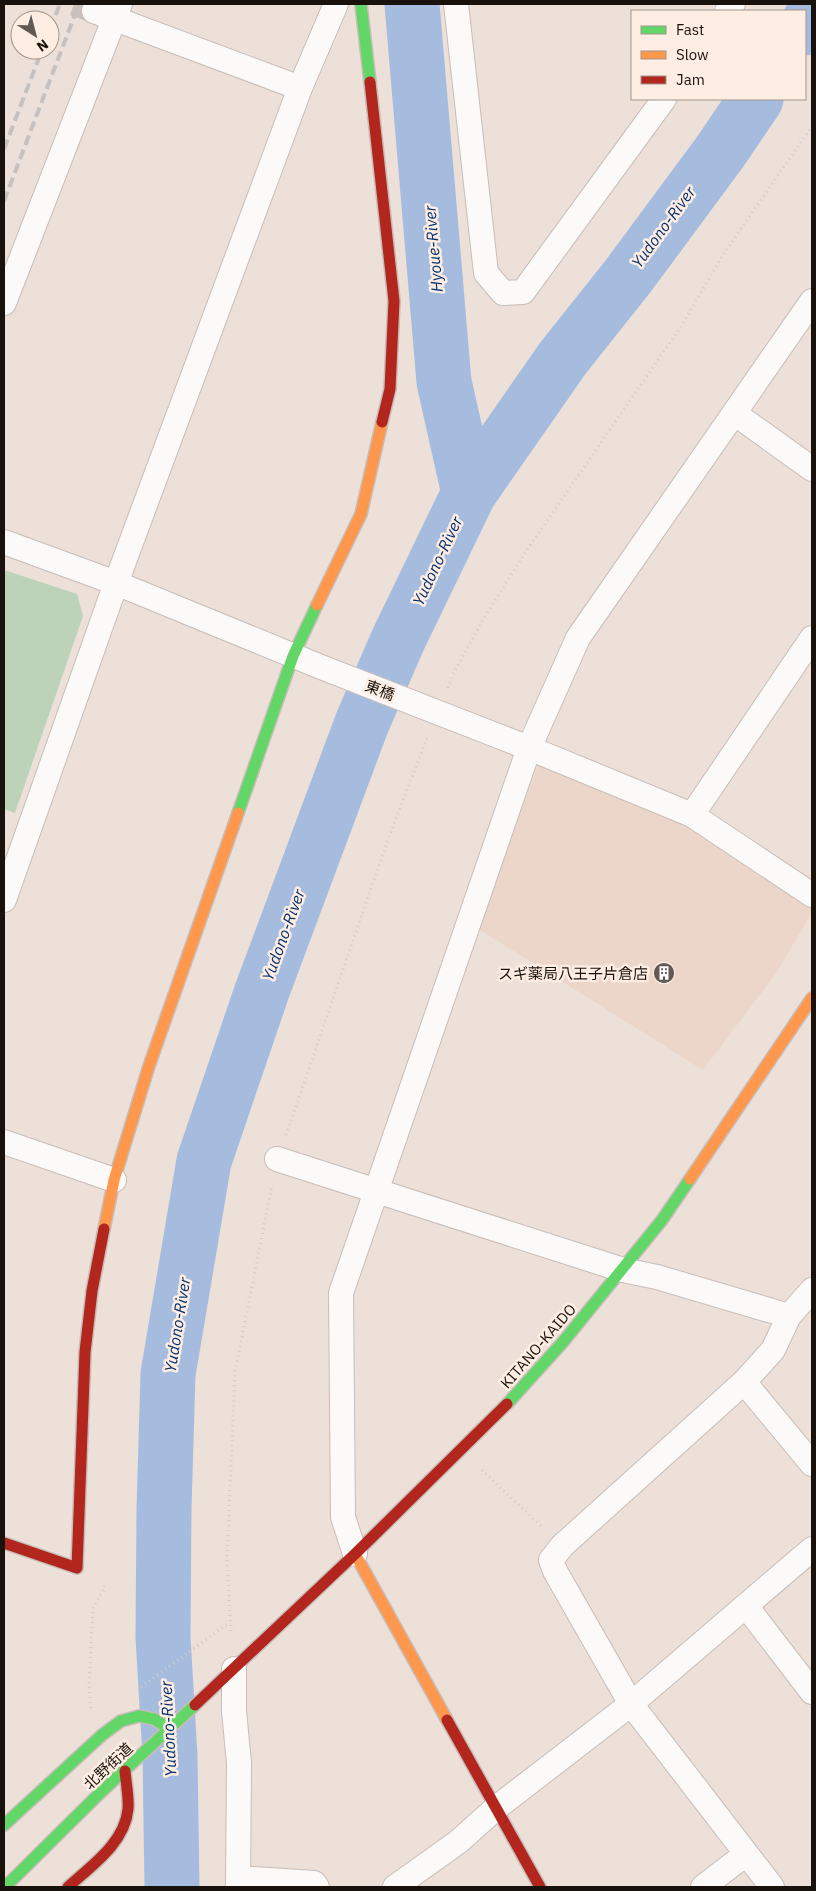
<svg xmlns="http://www.w3.org/2000/svg" width="816" height="1891" font-family="'IBM Plex Sans','Noto Sans JP',sans-serif">
<style>
.built{fill:#ebd6c9}
.green{fill:#bcd2b9}
.lines{fill:none;stroke-linecap:round;stroke-linejoin:round}
.river{stroke:#a6bcdf;stroke-width:55}
.street-tunnel{stroke:#ccc1ba;stroke-width:24;stroke-dasharray:24 12;stroke-linecap:butt}
.street-casing{stroke:#c7bdb8;stroke-width:26}
.fast-casing{stroke:#c7bdb8;stroke-width:14}
.slow-casing{stroke:#c7bdb8;stroke-width:14}
.jam-casing{stroke:#c7bdb8;stroke-width:14}
.path{stroke:#d0cccb;stroke-width:3;stroke-dasharray:1 4;stroke-linecap:butt}
.street{stroke:#fcfaf9;stroke-width:24}
.fast{stroke:#63d668;stroke-width:11}
.slow{stroke:#ff974d;stroke-width:11}
.jam{stroke:#b3261e;stroke-width:11}
.rail{stroke:#c4c1c0;stroke-width:4;stroke-dasharray:10 5;stroke-linecap:butt}
.labels{text-anchor:middle;dominant-baseline:central;stroke-width:5;stroke-linejoin:round;paint-order:stroke}
.street-label{font-size:15px;fill:#18110c;stroke:#feede2}
.poi-label{font-size:15px;fill:#18110c;stroke:#feede2;text-anchor:end}
.water-label{font-size:16px;font-style:italic;fill:#043170;stroke:#feede2}
</style>
<rect width="100%" height="100%" fill="#ece0d9"/>
<!-- built -->
<path class="built" d="M539,763L688,827L812,908V912L777,972L703,1070L477,928Z"/>
<!-- green -->
<path class="green" d="M4,570L77,594L83,616L15,813L4,809Z"/>
<g class="lines">
<!-- river -->
<path class="river" d="M412,4L444,382L469,493
M805,28L812,17
M172,1887L170,1756L163,1637L164,1509L168,1374L204,1161L262,991L362,723L398,640L469,493L563,358L629,275L720,152L756,99"/>
<!-- street-tunnel -->
<path class="street-tunnel" d="M74,4L94,11"/>
<!-- street casing -->
<g class="street-casing">
<path id="street" d="M456,4L486,273L503,293L523,292L664,99
M94,11L300,88
M727,11L733,4
M4,303L120,4
M734,413L812,469
M4,542L116,583L321,667L529,748L692,815L812,895
M692,815L812,638
M4,900L116,583L300,88L336,4
M4,1142L114,1180
M277,1159L623,1270L657,1277L789,1316L812,1290
M744,1382L812,1464
M355,1554L343,1517L341,1293L529,748L578,638L812,301
M746,1606L812,1692
M234,1669V1711L239,1763L238,1887
M238,1878L314,1883L317,1887
M395,1887L458,1842L496,1808L631,1704L812,1549
M703,1887L746,1854
M772,1887L631,1704L555,1571L551,1560L562,1546L744,1382L773,1350L789,1316"/>
</g>
<!-- fast casing -->
<g class="fast-casing">
<path id="fast" d="M361,4L370,82
M238,813L293,656L317,605
M507,1404L563,1342L662,1220L690,1179
M4,1825L102,1735L121,1721L139,1716L154,1719L170,1729
M5,1887L101,1792L195,1705"/>
</g>
<!-- slow casing -->
<g class="slow-casing">
<path id="slow" d="M317,605L361,514L382,422
M690,1179L812,998
M104,1229L114,1180L149,1066L238,813
M355,1554L447,1720"/>
</g>
<!-- jam casing -->
<g class="jam-casing">
<path id="jam" d="M370,82L394,301L390,389L382,422
M4,1543L77,1568L85,1352L92,1291L104,1229
M195,1705L355,1554L507,1404
M447,1720L540,1887
M68,1887C91,1866 125,1843 128,1809C129,1797 126,1783 125,1771"/>
</g>
<!-- path -->
<path class="path" d="M448,688L453,674L487,613L529,547L682,325L721,258L812,126
M286,1135L387,842L427,738
M482,1470L542,1527
M231,1631L227,1560L235,1372L272,1186
M141,1687L230,1622
M91,1708L89,1689L93,1607L104,1590V1582"/>
<!-- street -->
<use href="#street" class="street"/>
<!-- fast -->
<use href="#fast" class="fast"/>
<!-- slow -->
<use href="#slow" class="slow"/>
<!-- jam -->
<use href="#jam" class="jam"/>
<!-- rail -->
<path class="rail" d="M50,29L60,4
M4,149L42,50
M4,201L79,4"/>
</g>
<!-- icons -->
<defs>
<g id="building-disc" transform="scale(1.125)"><circle r="9.5" fill="#625954" stroke="#feede2"/><path d="M-4-6H4V6H1V3H-1V6H-4ZM-2.5-4.3h1.7v1.8h-1.7ZM.8-4.3h1.7v1.8H.8ZM-2.5-1h1.7V.8h-1.7ZM.8-1h1.7V.8H.8Z" fill="#fff"/></g>
</defs>
<g fill-rule="evenodd">
<use href="#building-disc" x="664" y="973"/>
</g>
<g class="labels">
<!-- street labels -->
<g class="street-label">
<text transform="translate(380 690) rotate(21)">東橋</text>
<text transform="translate(538 1346) rotate(-49)">KITANO-KAIDO</text>
<text transform="translate(108 1766) rotate(-43)">北野街道</text>
</g>
<!-- poi labels -->
<g class="poi-label">
<text x="648" y="973">スギ薬局八王子片倉店</text>
</g>
<!-- water labels -->
<g class="water-label">
<text transform="translate(663 227) rotate(-54)">Yudono-River</text>
<text transform="translate(433 249) rotate(-95)">Hyoue-River</text>
<text transform="translate(437 561) rotate(-65)">Yudono-River</text>
<text transform="translate(283 935) rotate(-70)">Yudono-River</text>
<text transform="translate(177 1325) rotate(-81)">Yudono-River</text>
<text transform="translate(168 1729) rotate(-93)">Yudono-River</text>
</g>
</g>
<!-- border -->
<rect width="816" height="1891" fill="none" stroke="#18110c" stroke-width="10"/>
<!-- legend -->
<rect x="631" y="10" width="175" height="90" fill="#feede2" stroke="#a2958c"/>
<rect x="641" y="26" width="25" height="8" fill="#63d668" stroke="#a2958c"/>
<text x="676" y="35" font-size="15" fill="#18110c">Fast</text>
<rect x="641" y="51" width="25" height="8" fill="#ff974d" stroke="#a2958c"/>
<text x="676" y="60" font-size="15" fill="#18110c">Slow</text>
<rect x="641" y="76" width="25" height="8" fill="#b3261e" stroke="#a2958c"/>
<text x="676" y="85" font-size="15" fill="#18110c">Jam</text>
<!-- north arrow -->
<g transform="translate(35 35) rotate(144)"><circle r="24" fill="#feede2" stroke="#a2958c"/>
<path d="M0-4L9 19L0 12L-9 19Z" fill="#625954"/>
<text y="-8" font-size="14" font-weight="bold" text-anchor="middle" fill="#18110c">N</text>
</g>
</svg>
